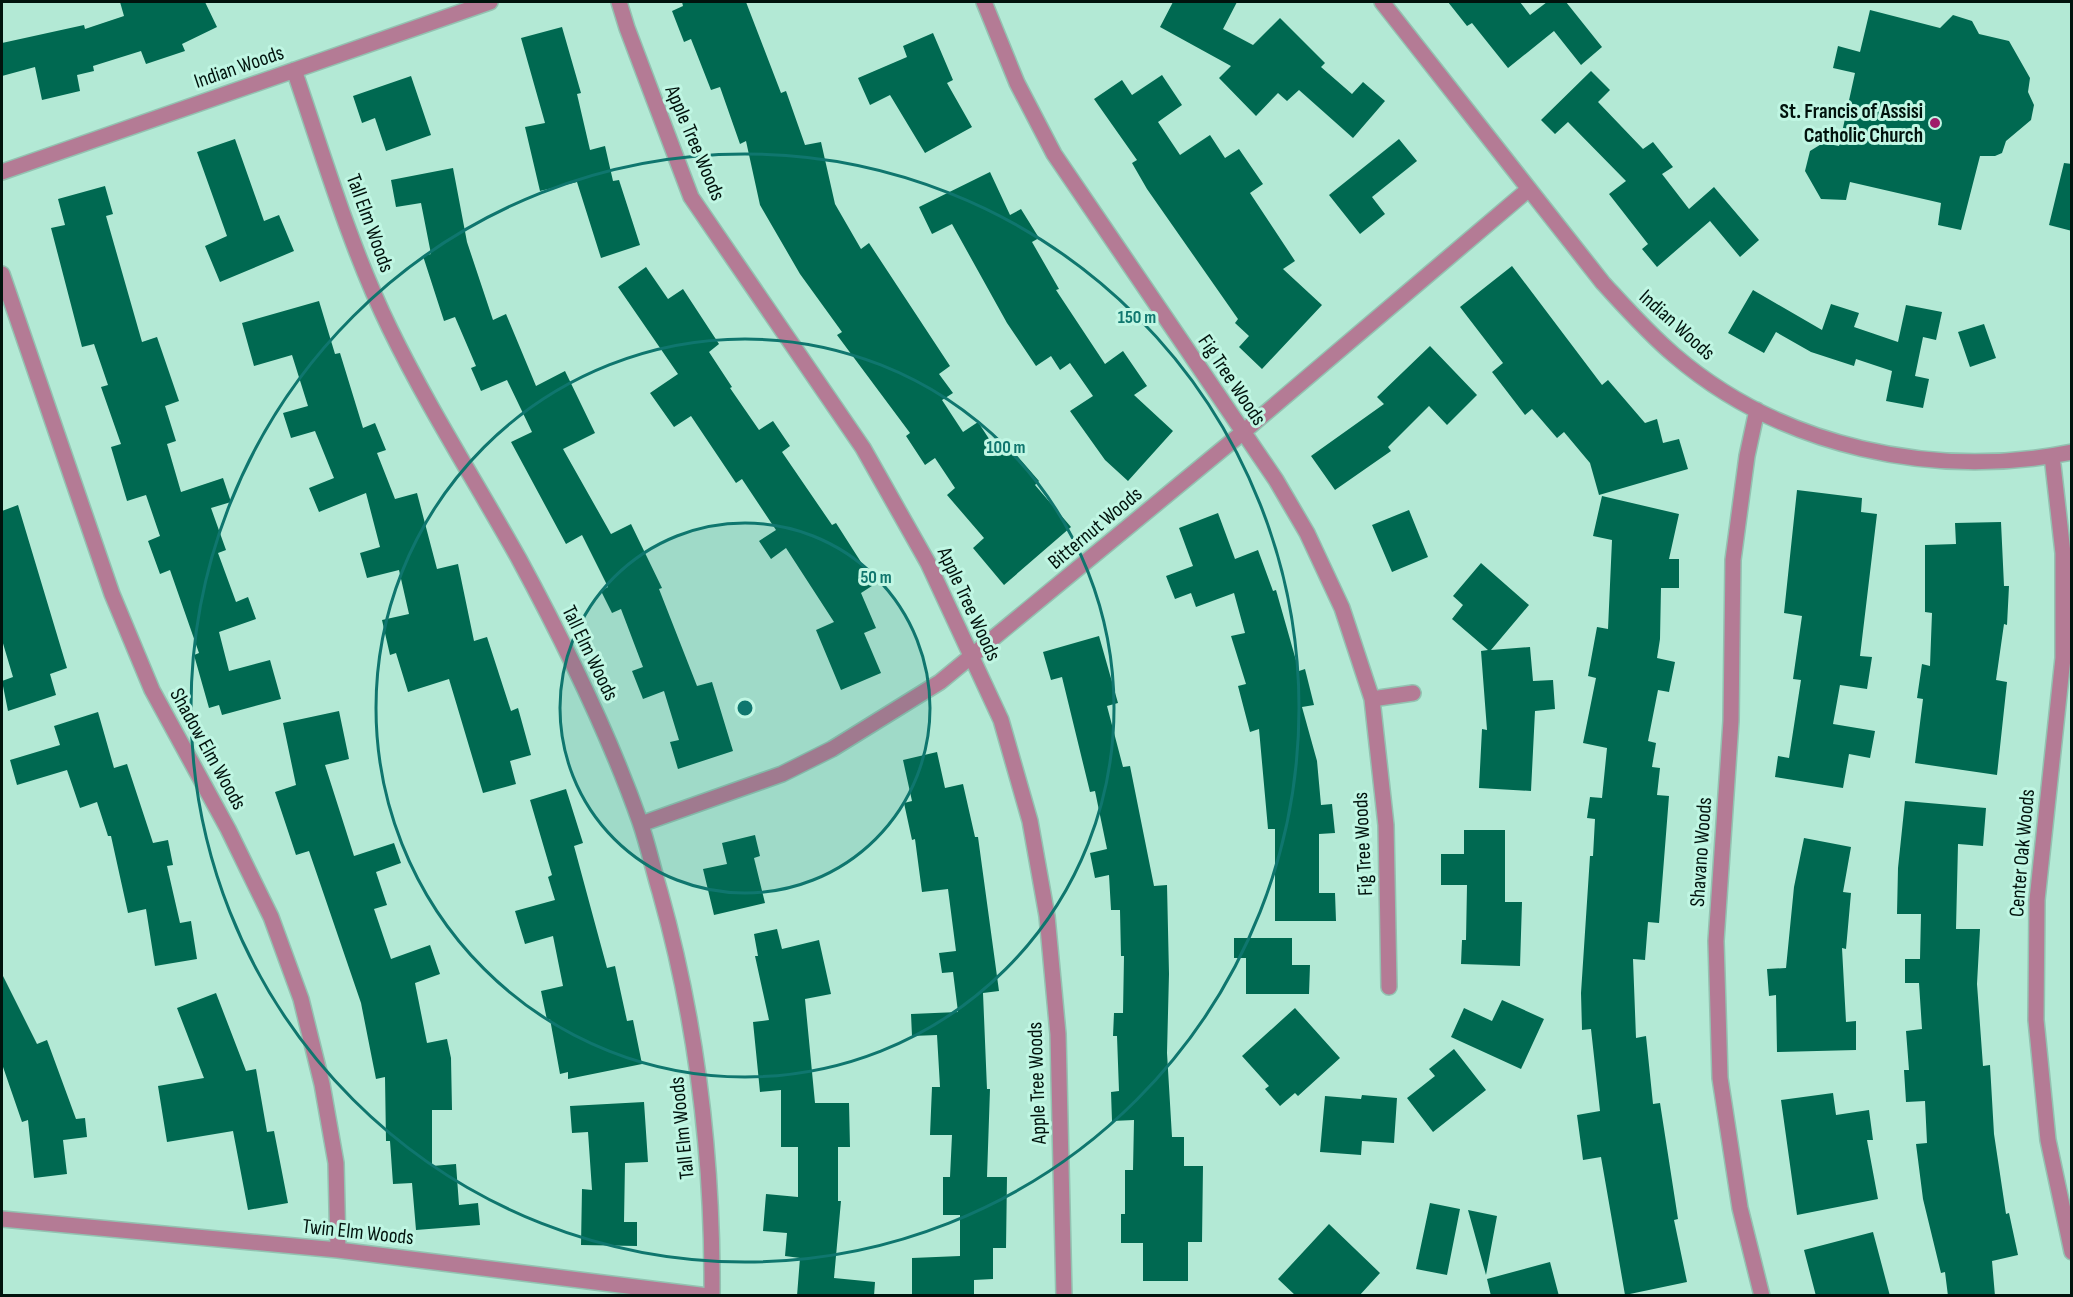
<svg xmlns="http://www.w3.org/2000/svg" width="2073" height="1297" font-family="'Sofia Sans Condensed',sans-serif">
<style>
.building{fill:#006951}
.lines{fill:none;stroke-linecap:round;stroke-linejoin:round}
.minor-casing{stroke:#93c2b1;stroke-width:18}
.minor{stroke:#b47b95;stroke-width:15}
.ring{fill:none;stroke:#0f766e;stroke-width:3}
.poi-dot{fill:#a01b6a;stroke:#c0f6e3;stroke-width:2}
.labels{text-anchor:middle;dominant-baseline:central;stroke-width:6;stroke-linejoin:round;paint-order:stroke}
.street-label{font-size:21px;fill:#01130d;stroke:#c0f6e3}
.poi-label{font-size:21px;font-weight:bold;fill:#01130d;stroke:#c0f6e3;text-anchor:end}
.centre{fill:#0f766e;stroke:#c0f6e3;stroke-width:3}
.ring-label{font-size:18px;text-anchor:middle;font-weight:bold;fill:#0f766e;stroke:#c0f6e3;stroke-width:6;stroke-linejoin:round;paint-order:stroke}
</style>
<rect width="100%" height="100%" fill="#b3e9d5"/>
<!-- building -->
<path class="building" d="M120,2H205L217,27L182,44L185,51L146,64L141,51L93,66L94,71L77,75L80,91L42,100L35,67L2,76V43L84,25L85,29L124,16Z
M682,2H746L781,93L786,91L805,145L821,142L835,204L861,249L869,243L950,366L939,374L953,393L942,400L963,432L978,422L997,451L1006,443L1039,481L1035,485L1071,527L1004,585L973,548L984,538L947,495L955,488L935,458L925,465L906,436L910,433L837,335L842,332L800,274L760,205L746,141L740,144L720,87L711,90L691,39L684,42L672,11L683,6Z
M1173,2H1237L1223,29L1253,45L1280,18L1325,63L1321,67L1352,94L1363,82L1385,101L1353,138L1299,90L1287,101L1278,93L1256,116L1219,78L1231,66L1160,27Z
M1448,2H1520L1530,15L1547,2H1566L1602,47L1581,65L1554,31L1508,68L1472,23L1467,26Z
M1870,10L1940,28L1953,15L1972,21L1979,34L2009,41L2030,78L2028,92L2034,105L2031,120L2006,141L2002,153L1995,156H1980L1961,230L1938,225L1941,203L1850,182L1846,200L1821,199L1805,171L1810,151L1823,143L1839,146L1855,73L1833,68L1838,46L1860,52Z
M562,27L581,93L577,94L590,150L605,146L613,181L619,180L640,245L601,258L577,182L540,191L525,127L545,123L521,38Z
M933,33L953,80L947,83L972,127L925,153L890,95L870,105L858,78L907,57L903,46Z
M1591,71L1610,90L1598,102L1643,149L1653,142L1673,167L1662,174L1689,209L1714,187L1759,240L1740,257L1710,221L1657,267L1642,249L1648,244L1609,194L1626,181L1568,122L1555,134L1541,120Z
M1162,75L1182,105L1158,122L1180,155L1210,135L1225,158L1239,149L1263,184L1250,193L1295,261L1283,269L1322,305L1262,369L1239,347L1249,336L1235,323L1238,319L1147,189L1132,163L1137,160L1094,99L1122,80L1132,95Z
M411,76L431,135L386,151L375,118L362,123L353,96Z
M235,139L264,221L279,215L294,251L220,282L205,246L227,236L197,152Z
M1399,139L1417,161L1372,197L1385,214L1360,234L1329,195Z
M2064,163L2072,164V231L2049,225Z
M453,168L467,242L493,320L506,314L536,386L565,371L595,433L563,449L611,534L631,524L662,588L659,589L697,686L712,682L733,751L678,769L670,742L679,740L664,691L643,699L632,671L643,667L621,609L612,613L601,591L608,587L582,535L566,544L511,442L532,432L507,380L481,391L471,368L476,366L455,317L444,321L423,256L431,254L421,203L396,207L391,180Z
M990,172L1010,215L1021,209L1039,238L1032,242L1059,289L1056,290L1105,364L1123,351L1147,386L1134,395L1173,431L1128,481L1105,460L1070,411L1093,396L1070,363L1060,370L1051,356L1036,366L1007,323L952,224L932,234L919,207Z
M105,186L113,214L106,216L142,342L157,337L179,401L165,406L176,441L167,444L181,492L223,478L231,502L211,508L226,550L218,553L236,602L248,597L256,619L219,632L229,671L270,660L281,699L222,715L219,705L209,708L194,655L199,653L170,570L160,574L148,541L160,536L146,495L127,501L111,447L121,444L101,387L108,385L94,344L82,347L51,228L65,225L58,199Z
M1512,266L1602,385L1608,380L1645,423L1657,419L1663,443L1679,439L1688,469L1599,495L1590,463L1564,432L1557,438L1532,409L1525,415L1492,372L1503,363L1460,307Z
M646,267L668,299L683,289L719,344L709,352L732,387L730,388L759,430L773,421L790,446L782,452L832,525L836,523L875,584L861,593L876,628L864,633L881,673L841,690L816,630L834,622L786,548L771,559L759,541L776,530L742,479L736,483L691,416L674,427L650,393L678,374L618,287Z
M1753,290L1822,330L1831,304L1859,313L1854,327L1898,342L1906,305L1942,312L1936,340L1923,337L1915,376L1929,379L1923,408L1886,401L1892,371L1856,359L1854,366L1811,352L1776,332L1764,353L1728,333Z
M319,301L335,354L340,353L363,428L375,423L386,450L377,453L395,499L417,493L437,569L458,564L474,641L487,637L511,711L518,708L531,755L510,761L516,784L483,793L449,679L408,692L396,653L390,655L382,620L409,614L399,570L367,578L360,553L380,547L366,493L319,512L309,488L334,478L315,431L291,438L283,413L308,406L292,355L254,366L242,323Z
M1984,324L1996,358L1970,367L1958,332Z
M1430,346L1477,395L1447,425L1429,406L1388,447L1391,451L1335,490L1311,456L1384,404L1377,397Z
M1797,490L1862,498L1861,512L1877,514L1860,656L1872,657L1867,689L1840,685L1833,724L1875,731L1870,758L1849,754L1843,788L1775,777L1778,756L1789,758L1801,680L1793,679L1802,616L1784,613Z
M1602,496L1679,514L1669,559H1679V588H1661L1660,639L1657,658L1675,662L1669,692L1658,690L1648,741L1656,743L1652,767L1660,768L1657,795L1669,796L1659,923L1648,922L1645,960L1633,959L1636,1038L1646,1036L1653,1104L1660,1103L1678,1219L1674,1220L1687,1282L1625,1295L1601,1157L1583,1160L1577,1115L1600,1111L1591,1029L1582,1030L1581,993L1590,856H1593L1595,819L1587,818L1590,797L1602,798L1607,748L1583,743L1596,678L1588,676L1597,627L1608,629L1612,540L1593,536Z
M18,505L67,668L50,674L56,695L8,711L2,681L13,677L2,640V511Z
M1409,510L1428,557L1392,572L1372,525Z
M1218,513L1235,559L1258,550L1273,591L1276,590L1299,671L1305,669L1314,705L1302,707L1317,761L1321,805L1332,804L1335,833L1319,834V893H1335L1336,921H1275V829H1268L1259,729L1250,732L1238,686L1246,684L1231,636L1245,633L1234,593L1196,607L1191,593L1175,599L1166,576L1193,566L1179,528Z
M2001,522L2004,586H2009L2007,625L2004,624L1996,680L2007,682L1997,775L1915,763L1923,699L1917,698L1922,664L1930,666L1932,613L1925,612V545L1956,544L1955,523Z
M1481,563L1529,605L1491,650L1530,647L1533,681L1553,680L1555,709L1535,711L1531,791L1479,788L1482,729L1487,730L1481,651L1488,650L1452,619L1463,605L1453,596Z
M1099,636L1118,703L1107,706L1123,767L1130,766L1154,886L1167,885L1169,974L1167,1053L1172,1137H1184V1166H1203L1202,1242H1188V1281H1143V1243H1121V1214H1125V1170H1133L1134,1120L1112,1121L1111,1092L1119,1091L1117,1036H1113L1114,1013H1123L1124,956H1121L1120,910H1111L1109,875L1095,878L1090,853L1107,849L1095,791L1090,792L1062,677L1051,680L1043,652Z
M339,711L349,759L325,765L354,856L394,843L401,863L376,872L387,905L374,909L391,959L430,945L440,974L415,983L427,1043L447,1039L451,1058L452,1110H432V1166L456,1164L459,1205L478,1203L480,1225L416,1230L412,1183L393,1184L390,1141H386L385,1077L376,1079L361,1003L309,851L296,855L275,792L296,785L283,723Z
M98,712L114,768L127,764L153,843L168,840L173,865L167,866L180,923L191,921L197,959L155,966L146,909L128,913L111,836H108L97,802L80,808L67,770L17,785L10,760L60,745L54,726Z
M937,752L945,788L963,784L975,837H978L999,991L983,993L987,1089H990L987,1177H1007L1006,1248H993V1279L974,1280V1296H912V1258L960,1256V1215H943V1177H950L952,1135H930L932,1087H940L937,1035L912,1036L911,1014L958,1012L953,972L942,973L939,953L956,951L948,889L922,892L915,839L912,840L904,803L912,801L903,760Z
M566,789L583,843L574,846L607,968L615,966L627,1021L633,1020L642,1064L568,1079V1072L560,1074L550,1019L547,1020L541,991L563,986L553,936L525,944L515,911L555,900L548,877L552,875L530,800Z
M1905,801L1986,808L1983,846L1958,844L1956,929H1980L1977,984L1983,1066L1990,1065L1994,1134L2006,1214L2009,1213L2018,1255L1992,1261L1995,1296H1948L1945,1272L1941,1273L1923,1199L1916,1144L1927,1143L1925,1101L1906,1102L1904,1070H1909L1906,1031L1922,1029L1919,983H1905V959H1920L1921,914H1897L1898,868Z
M1464,830H1505V902H1522L1520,966L1461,964L1462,940H1466L1467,885H1441V854H1464Z
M755,835L760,856L754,858L765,903L714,915L703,869L727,864L722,843Z
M1804,838L1851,847L1843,892L1851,893L1846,949L1842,948L1846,1022L1856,1021V1050L1777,1052L1776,995L1769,996L1767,969L1786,968L1794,887Z
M777,929L782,949L819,940L831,994L805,999L815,1103H849L850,1147H838V1201H841L834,1278L875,1282L874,1296H797L800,1258L785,1256L787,1233L763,1231L766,1194L798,1197V1147H781V1090L760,1092L753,1022L769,1020L755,956H758L754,934Z
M1234,938H1292V965H1310L1309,994H1246V958H1234Z
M2,974L37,1044L47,1040L76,1119L85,1118L87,1137L63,1140L67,1174L34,1178L28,1120L22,1122L2,1064Z
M216,993L246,1071L256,1069L267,1132L274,1131L288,1203L248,1210L233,1131L167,1142L158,1086L204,1078L177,1008Z
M1502,1000L1544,1019L1521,1069L1451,1037L1464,1008L1492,1021Z
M1295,1008L1340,1058L1298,1096L1295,1093L1280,1106L1265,1089L1269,1086L1242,1056Z
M1454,1049L1486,1090L1433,1132L1407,1098L1435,1076L1429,1069Z
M1833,1093L1836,1115L1869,1110L1873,1140H1867L1878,1199L1797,1215L1781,1100Z
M1362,1095L1397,1098L1394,1143L1362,1141L1361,1155L1320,1152L1325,1096L1361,1099Z
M644,1102L648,1162L625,1163L624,1222H637V1246L581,1245L582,1189L592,1190L588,1132L572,1133L570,1106Z
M1430,1203L1460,1209L1447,1275L1416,1269Z
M1468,1210L1497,1216L1486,1275Z
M1329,1224L1380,1273L1359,1296H1296L1278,1279Z
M1873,1232L1890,1296H1816L1804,1250Z
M1550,1262L1559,1296H1491L1487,1279Z"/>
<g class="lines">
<!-- minor casing -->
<g class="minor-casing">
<path id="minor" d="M619,2L627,28L691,197L863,448L928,563L1001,720L1030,821L1047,916L1058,1034L1064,1296
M984,2L1017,83L1054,154L1276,480L1307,533L1342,608L1372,699L1386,825L1389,987
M1382,2L1603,283C1626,308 1648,333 1674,355C1781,447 1934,480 2072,452
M294,70C324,157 350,247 390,329C429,409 476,482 519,559C565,644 608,731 640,822C648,845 653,869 660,892C697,1023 713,1159 712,1296
M2,172L490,2
M2,274L112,594L152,690L228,829L271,917L301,999L322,1084L336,1163L338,1250
M1757,410L1747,456L1733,560L1731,721L1716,941L1720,1078L1740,1208L1762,1296
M2052,456L2063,553V658L2037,900L2036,1020L2048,1140L2072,1252
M1372,699L1413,693
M641,824L782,774L832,749L940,682L1242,433L1529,189
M2,1219L338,1250L708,1296"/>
</g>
<!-- minor -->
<use href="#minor" class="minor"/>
</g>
<!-- distance rings -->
<circle cx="745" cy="708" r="185" fill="#0f766e" fill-opacity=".12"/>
<g class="ring">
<circle cx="745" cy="708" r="185"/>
<circle cx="745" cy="708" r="369"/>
<circle cx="745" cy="708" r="554"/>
</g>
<!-- markers -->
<circle class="poi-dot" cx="1935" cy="123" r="6"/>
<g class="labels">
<!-- street labels -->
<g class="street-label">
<text transform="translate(239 67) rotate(-19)">Indian Woods</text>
<text transform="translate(695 143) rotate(67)">Apple Tree Woods</text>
<text transform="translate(370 223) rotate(70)">Tall Elm Woods</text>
<text transform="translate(1677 325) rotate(42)">Indian Woods</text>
<text transform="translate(1232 380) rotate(56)">Fig Tree Woods</text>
<text transform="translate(1095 528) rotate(-40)">Bitternut Woods</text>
<text transform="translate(969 604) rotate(65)">Apple Tree Woods</text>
<text transform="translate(590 653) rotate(64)">Tall Elm Woods</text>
<text transform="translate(208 749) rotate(61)">Shadow Elm Woods</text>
<text transform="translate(1363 844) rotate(-93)">Fig Tree Woods</text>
<text transform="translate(1701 852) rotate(-86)">Shavano Woods</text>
<text transform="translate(2022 853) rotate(-85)">Center Oak Woods</text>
<text transform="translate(1037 1083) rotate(-92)">Apple Tree Woods</text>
<text transform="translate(682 1128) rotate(-96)">Tall Elm Woods</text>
<text transform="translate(358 1232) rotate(6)">Twin Elm Woods</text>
</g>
<!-- poi labels -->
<g class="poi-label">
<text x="1923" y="111">St. Francis of Assisi<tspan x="1923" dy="24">Catholic Church</tspan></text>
</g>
</g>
<circle cx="745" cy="708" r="9" class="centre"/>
<g class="ring-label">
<text x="1137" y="323">150 m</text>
<text x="1006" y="453">100 m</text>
<text x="876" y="583">50 m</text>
</g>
<!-- border -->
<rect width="2073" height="1297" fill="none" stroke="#01130d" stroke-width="6"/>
</svg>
